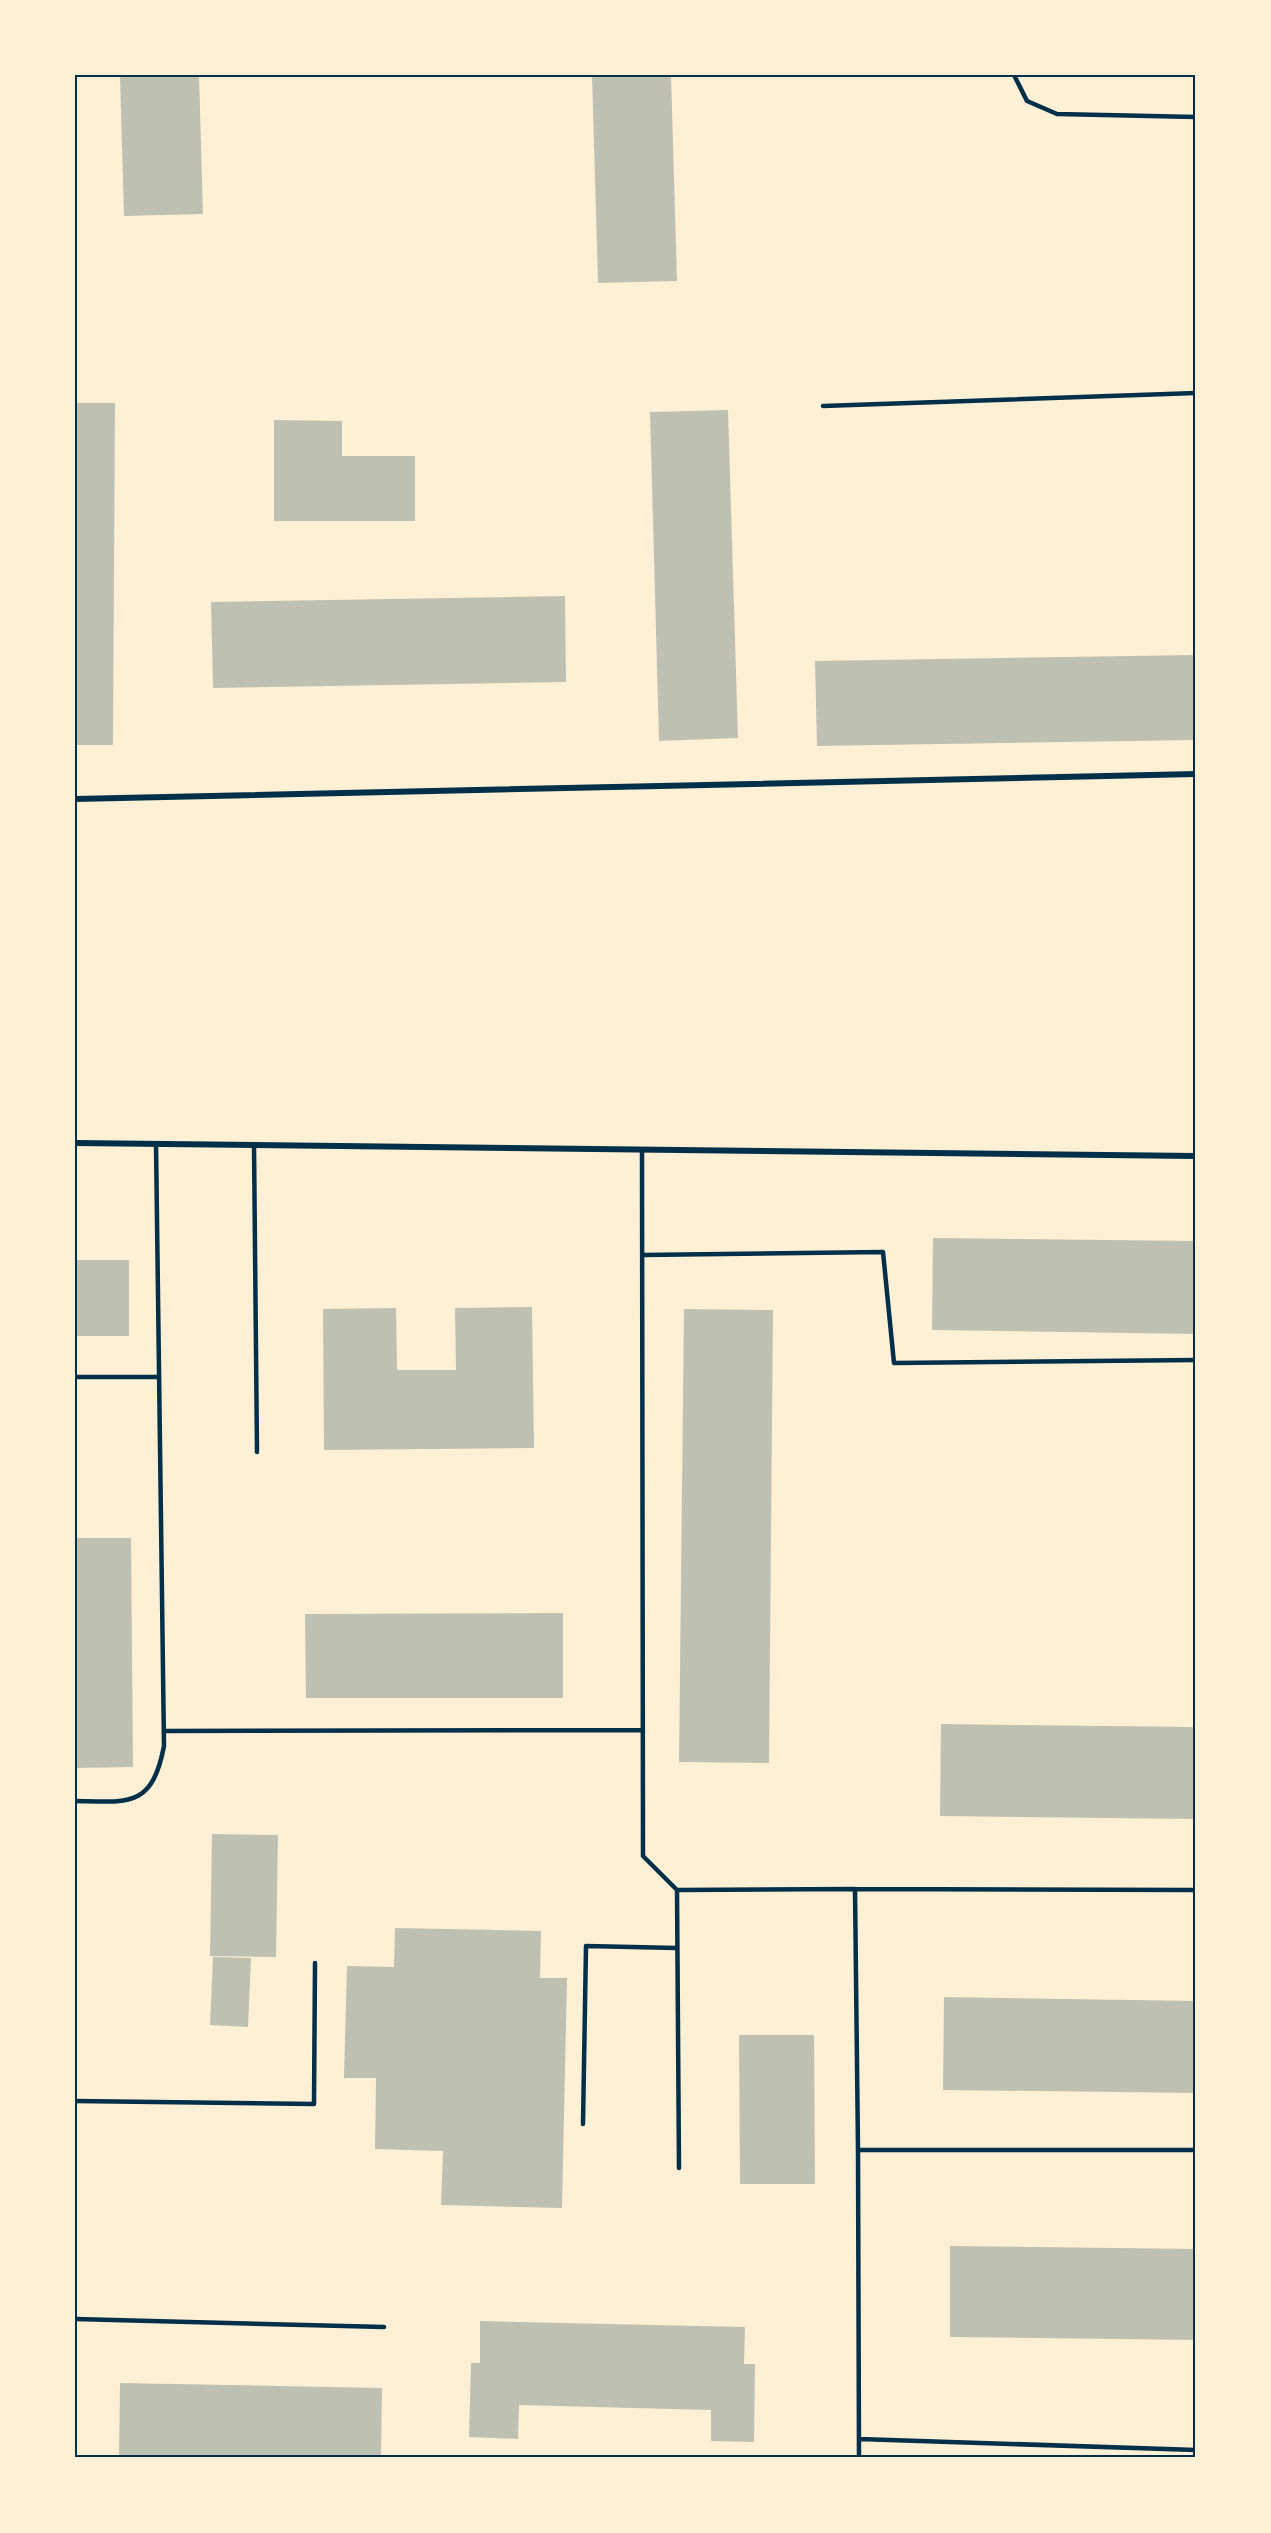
<svg xmlns="http://www.w3.org/2000/svg" width="1271" height="2533" font-family="Inter,sans-serif">
<style>
.building{fill:#bec0b2}
.lines{fill:none;stroke-linecap:round;stroke-linejoin:round}
.service{stroke:#003049;stroke-width:4.5}
.minor{stroke:#003049;stroke-width:6}
.neatline{fill:none;stroke:#003049;stroke-width:2}
</style>
<rect width="100%" height="100%" fill="#fdf0d5"/>
<!-- building -->
<path class="building" d="M120,75H199L203,214L124,216Z
M592,75H671L677,281L598,283Z
M75,403H115L113,745H75Z
M728,410L738,738L659,741L650,412Z
M274,420L342,421V456H415V521H274Z
M565,596L566,682L213,688L211,602Z
M1196,655V740L817,746L815,661Z
M933,1238L1196,1241V1334L932,1330Z
M75,1260H129V1336H75Z
M532,1307L534,1448L324,1450L323,1309L396,1308L397,1370H456L455,1308Z
M684,1309L773,1310L769,1763L679,1762Z
M75,1538H131L133,1767L75,1768Z
M563,1613V1698H306L305,1614Z
M941,1724L1196,1727V1819L940,1816Z
M212,1834L278,1835L276,1957L210,1956Z
M395,1928L541,1931L540,1978H567L562,2208L441,2205L443,2151L375,2149L376,2078H344L347,1966L394,1967Z
M213,1957L251,1958L248,2027L210,2025Z
M944,1997L1196,2001V2093L943,2090Z
M739,2035H814L815,2184H740Z
M950,2246L1196,2249V2340L950,2337Z
M480,2321L745,2327L744,2364H755L754,2442L711,2441V2410L519,2405L518,2439L469,2437L471,2363H480Z
M120,2383L382,2388L381,2458H119Z"/>
<g class="lines">
<!-- service -->
<path class="service" d="M1014,75L1027,101L1057,114L1196,117
M823,406L1196,393
M254,1145L257,1452
M642,1151L643,1856L677,1890L855,1889
M643,1255L883,1252L894,1363L1196,1360
M75,1377H159
M164,1731L643,1730
M75,1801C129,1802 152,1808 164,1746L156,1144
M677,1890L679,2168
M1196,1890L855,1889L858,2150H1196
M75,2101L314,2104L315,1963
M583,2124L586,1946L677,1948
M858,2150L859,2458
M75,2319L384,2327
M859,2439L1196,2450"/>
<!-- minor -->
<path class="minor" d="M75,799L1196,774
M75,1143L1196,1156"/>
</g>
<!-- border -->
<rect width="1271" height="2533" fill="none" stroke="#fdf0d5" stroke-width="153"/>
<rect x="76" y="76" width="1118" height="2380" class="neatline"/>
</svg>
